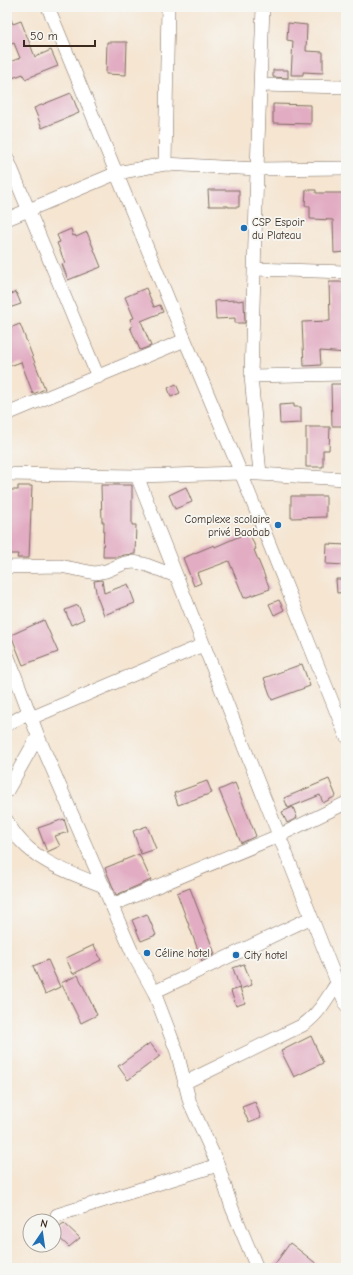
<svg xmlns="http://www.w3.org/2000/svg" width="353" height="1275" font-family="'Comic Neue',sans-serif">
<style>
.building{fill:#e2adc3}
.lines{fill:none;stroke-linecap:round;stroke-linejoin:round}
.minor-casing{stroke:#7c6b5d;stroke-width:14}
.minor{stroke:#fff;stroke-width:13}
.poi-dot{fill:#1f6fb2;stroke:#f6f6f2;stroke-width:1.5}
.labels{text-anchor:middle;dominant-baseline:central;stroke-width:3.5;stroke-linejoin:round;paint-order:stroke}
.poi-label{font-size:11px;fill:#3b2a1e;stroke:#f6f6f2;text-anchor:start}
</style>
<rect width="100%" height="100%" fill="#f6f6f2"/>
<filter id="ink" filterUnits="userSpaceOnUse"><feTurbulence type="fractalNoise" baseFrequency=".025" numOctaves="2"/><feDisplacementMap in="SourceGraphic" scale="8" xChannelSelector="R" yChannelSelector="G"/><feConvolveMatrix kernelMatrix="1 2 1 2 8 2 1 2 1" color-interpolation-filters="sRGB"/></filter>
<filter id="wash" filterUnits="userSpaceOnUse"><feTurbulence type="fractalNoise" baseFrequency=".012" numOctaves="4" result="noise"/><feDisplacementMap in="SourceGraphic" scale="16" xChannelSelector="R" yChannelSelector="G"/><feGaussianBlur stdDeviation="0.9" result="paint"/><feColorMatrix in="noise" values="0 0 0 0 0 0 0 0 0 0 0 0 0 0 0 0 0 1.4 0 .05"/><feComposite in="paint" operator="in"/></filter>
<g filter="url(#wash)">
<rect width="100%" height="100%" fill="#f5e5d1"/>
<g id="blocks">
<!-- building -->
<path class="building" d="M7,10L13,24L21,21L35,57L51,50L58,66L25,79L23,74L7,80V63L20,58L14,43L7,46Z
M288,23L307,25L306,51L323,52V73L303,72V75H291L293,41L287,40Z
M107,42H127L126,75L106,74Z
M273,70H288V78L273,77Z
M71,93L79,113L42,128L34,108Z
M273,104L311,105V124L273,123Z
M208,190H239V207H228V206H209Z
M306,190H316V193H346V252L334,253L333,220L310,219V206H305Z
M71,229L73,236L75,235L76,237L87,232L101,267L68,280L62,264L65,263L57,243L60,242L57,235Z
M329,282H346V353L320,351L321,365L304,366L302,322L330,321Z
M146,288L154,307L160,305L163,312L141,321L151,346L140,350L130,327L133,326L130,319L134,318L125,297Z
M16,292L21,304L9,308L7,303V296Z
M237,300L238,301L244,300L245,323H235V318L216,319L215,301Z
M20,324L45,389L33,394L21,362L7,367V329Z
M176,384L180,393L171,397L168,388Z
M331,384H346V426H332Z
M294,404V407H301V423L280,424L279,405Z
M306,427H330L329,450H323V467H306Z
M101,485H132V525H136L135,554L124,555L118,557H103L104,522H102Z
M18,486H32L29,558H17L18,554H7V490H18Z
M186,487L192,502L175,509L169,495Z
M291,496H326V517L291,518Z
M249,532L256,549L254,550L270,589L244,598L229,561L197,573L201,583L194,586L183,558L214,545L215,547Z
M327,544L346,545V565L326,564Z
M336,579H346V592L337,593Z
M102,580L104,593L128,584L135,603L104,615L97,597L94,581Z
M279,600L284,610L274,615L269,604Z
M78,605L84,619L71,625L65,610Z
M44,620L58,652L23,665L11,635Z
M302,664L310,686L272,700L264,678Z
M329,779L336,796L323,803L320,795L288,808L284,798Z
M207,781L212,793L178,805L174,793Z
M235,783L256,836L241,843L219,790Z
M293,807L297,818L287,823L282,812Z
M64,819L68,832L55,836L60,846L47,852L38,828Z
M147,826L156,849L141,854L133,831Z
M139,854L151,880L116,895L105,868Z
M190,888L215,954L202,961L177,893Z
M147,914L156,935L141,941L132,920Z
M94,945L101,960L73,974L66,958Z
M48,960L60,987L45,994L33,966Z
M244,964L252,985L240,989L233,968Z
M78,975L97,1015L81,1023L61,983Z
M240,988L245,1003L236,1006L231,991Z
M311,1036L323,1063L294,1077L281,1051Z
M150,1043L160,1056L128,1080L118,1066Z
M255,1102L261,1118L249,1123L242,1107Z
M64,1223L80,1238L69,1247L54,1233V1230Z
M290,1243L322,1268H272Z"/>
</g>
</g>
<g filter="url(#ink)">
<use href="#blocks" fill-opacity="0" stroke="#7c6b5d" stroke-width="1"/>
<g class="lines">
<!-- minor casing -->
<g class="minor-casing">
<path id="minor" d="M48,7L185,340L241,473L346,736
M260,85L346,87
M7,158L98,377
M165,164L168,7
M7,219L117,173L165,164L257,169L346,168
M254,269L346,272
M251,376L346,374
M7,414L185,340
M7,474L137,476L241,473L346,479
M260,474L251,376L257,169L263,7
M137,476L346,1005
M7,567L60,566L95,573L106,571L125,563L134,562L144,564L176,576
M7,654L38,736L132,952L154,992L177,1052L190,1103L218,1165L232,1208L257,1268
M31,718L203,645
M7,725L29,712
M7,791L38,736
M7,821C26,859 67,872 104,886
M112,905L278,836L346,803
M154,992L310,918
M184,1083L303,1025C319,1014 327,998 337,983
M57,1215L218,1165"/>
</g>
<!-- minor -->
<use href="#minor" class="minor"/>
</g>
</g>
<!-- markers -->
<g class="poi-dot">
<circle cx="244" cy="228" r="4"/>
<circle cx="278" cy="525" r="4"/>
<circle cx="147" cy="953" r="4"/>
<circle cx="236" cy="955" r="4"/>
</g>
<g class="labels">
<!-- poi labels -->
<g class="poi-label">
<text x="252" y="222">CSP Espoir<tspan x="252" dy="13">du Plateau</tspan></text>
<text x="270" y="519" text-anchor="end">Complexe scolaire<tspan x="270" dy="13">privé Baobab</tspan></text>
<text x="155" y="953">Céline hotel</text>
<text x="244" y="955">City hotel</text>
</g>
</g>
<!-- margin -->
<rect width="353" height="1275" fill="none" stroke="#f6f6f2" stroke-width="24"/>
<!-- north arrow -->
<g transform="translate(42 1233) rotate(13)"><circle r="19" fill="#f6f6f2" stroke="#aba49d"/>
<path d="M0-3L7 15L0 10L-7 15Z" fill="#1f6fb2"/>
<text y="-6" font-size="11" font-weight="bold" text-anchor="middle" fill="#3b2a1e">N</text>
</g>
<!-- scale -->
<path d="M24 40v6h71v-6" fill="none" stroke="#3b2a1e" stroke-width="2"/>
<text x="30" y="40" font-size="12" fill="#3b2a1e" stroke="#f6f6f2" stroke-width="3" paint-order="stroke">50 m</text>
</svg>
